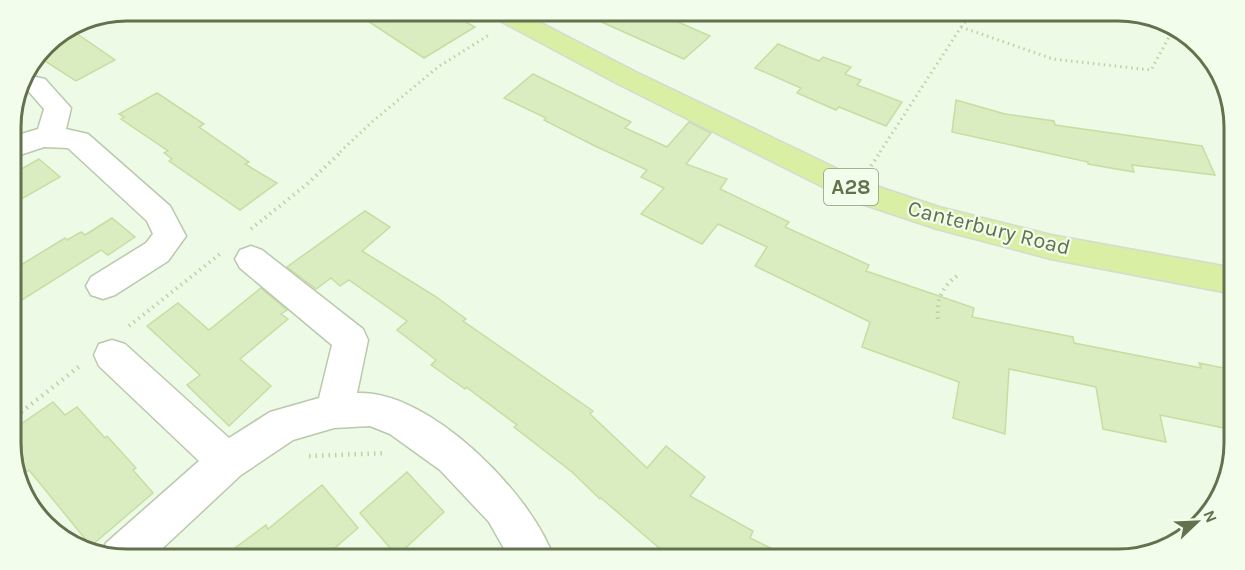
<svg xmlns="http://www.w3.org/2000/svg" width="1245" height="570" font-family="Karla,sans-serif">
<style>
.building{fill:#daedc0;stroke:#c6dea2;stroke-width:1.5}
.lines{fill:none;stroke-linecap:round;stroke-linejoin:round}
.street-casing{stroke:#bac8ab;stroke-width:3}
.highway-casing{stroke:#d6dad1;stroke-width:3}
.path-far2{stroke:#bfd2a3;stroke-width:3;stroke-dasharray:1.5 4;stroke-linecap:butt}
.path-far1{stroke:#bfd2a3;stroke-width:4;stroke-dasharray:1.5 4.5;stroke-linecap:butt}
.path{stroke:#bfd2a3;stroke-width:4.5;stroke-dasharray:1.5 5;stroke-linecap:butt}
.street{fill:#fff;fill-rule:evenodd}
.highway{fill:#d9efa3;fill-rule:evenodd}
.labels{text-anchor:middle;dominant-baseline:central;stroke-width:4.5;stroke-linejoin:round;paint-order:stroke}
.shield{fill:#f2fdec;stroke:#8e9b7d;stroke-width:1.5}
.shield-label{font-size:21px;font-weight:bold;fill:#63714d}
.street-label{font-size:22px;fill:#63714d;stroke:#f2fdec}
.rim{fill:none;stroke:#63714d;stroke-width:3}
</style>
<rect width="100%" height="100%" fill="#edfae6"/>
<!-- building -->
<path class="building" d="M351,10H444L475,27L424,58Z
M575,10H651L710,36L684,59Z
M73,31L115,60L76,81L37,56L50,40Z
M778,44L819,61L823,57L851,67L845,74L861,80L857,85L902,102L886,126L839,107L836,110L797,93L801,88L755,68Z
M533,74L631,122L625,128L667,147L689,122L711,133L686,164L727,179L720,189L789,222L785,227L869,265L866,271L974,308L972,317L1073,337L1074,343L1201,368L1199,363L1234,370V430L1160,415L1166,442L1103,429L1096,387L1009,369L1005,434L953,418L959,382L862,347L870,322L755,266L767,247L718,224L702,244L641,214L664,188L641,177L647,170L595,146L544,120L546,118L504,98Z
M157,93L204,124L199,127L249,162L245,164L277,183L240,210L169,161L172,159L164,153L168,151L121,119L124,117L119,114Z
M956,100L1005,114L1054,121L1055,125L1202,146L1215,175L1132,165L1134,172L1088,164V162L952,132Z
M39,159L60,177L11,205V175Z
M365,211L390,227L362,251L435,296L466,319L463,321L593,411L590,414L647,468L666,446L705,477L690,496L753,531L750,538L793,559H679L658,547L601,498L600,499L572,472L514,427L517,425L466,387L465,389L431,365L436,360L397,330L407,321L349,280L340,286L331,278L316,289L287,267Z
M112,218L135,237L108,255L101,250L11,307V271L65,238L67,240L81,232L85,235Z
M261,288L287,310L281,314L288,319L240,359L271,386L229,426L187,385L200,375L147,326L178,303L209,330Z
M53,402L65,415L77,407L105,438L107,436L136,468L133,470L153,493L91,546L29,470L19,477L12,459L11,431Z
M407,472L444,512L397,556L360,513Z
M322,485L358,528L322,559H220L266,525L268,529Z"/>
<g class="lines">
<!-- street casing -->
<g class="street-casing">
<path id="street" d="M36,77L45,79L71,108L66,129L88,134L170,206L186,236L168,261L115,295L103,299L91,295L86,286L91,277L146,243L153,234L147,221L68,148L44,147L11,158V137L38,129L44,109L23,85L27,79Z
M251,246L262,250L363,329L368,340L357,393C429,389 533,495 554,559H510L489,522L440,470L390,434L370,426L334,428L293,440L241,475L151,559L127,560L101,554L106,543L199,461L99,366L94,355L99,344L112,340L125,344L229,438L270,412L319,398L332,345L240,268L235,259L240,250Z"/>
</g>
<!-- highway casing -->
<g class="highway-casing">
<path id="highway" d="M486,10H516L636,72L867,183L939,207L1051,235L1234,268V294L1051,259L937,229L847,199L618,84L489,15Z"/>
</g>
<!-- path-far2 -->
<path class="path-far2" d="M961,27L1053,59L1151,70L1174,28
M340,152L373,121L438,67L489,35
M880,152L961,27L975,10"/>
<!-- path-far1 -->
<path class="path-far1" d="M871,166L881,151
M251,229L306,185L342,151
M938,319C936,299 942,287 958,275
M129,326L220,254"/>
<!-- path -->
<path class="path" d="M11,420L81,365
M309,456L386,453"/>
<!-- street -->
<use href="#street" class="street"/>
<!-- highway -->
<use href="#highway" class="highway"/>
</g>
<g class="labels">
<!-- shield labels -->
<rect class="shield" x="824" y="169" width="54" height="36" rx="4.5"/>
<g class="shield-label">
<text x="851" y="187">A28</text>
</g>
<!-- street labels -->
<g class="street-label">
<text transform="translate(989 228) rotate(14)">Canterbury Road</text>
</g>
</g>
<!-- crop -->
<path d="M0 0H1245V570H0ZM127 21H1118A106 106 0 0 1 1224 127V443A106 106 0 0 1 1118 549H127A106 106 0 0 1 21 443V127A106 106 0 0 1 127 21Z" fill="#f2fdec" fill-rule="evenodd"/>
<path class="rim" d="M127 21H1118A106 106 0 0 1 1224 127V443A106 106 0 0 1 1118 549H127A106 106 0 0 1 21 443V127A106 106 0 0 1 127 21Z"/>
<!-- north arrow -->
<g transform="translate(1197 522) rotate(67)" stroke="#f2fdec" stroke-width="4.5" paint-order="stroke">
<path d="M0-4.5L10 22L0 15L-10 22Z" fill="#63714d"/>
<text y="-9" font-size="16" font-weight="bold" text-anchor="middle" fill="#63714d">N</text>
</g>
</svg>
